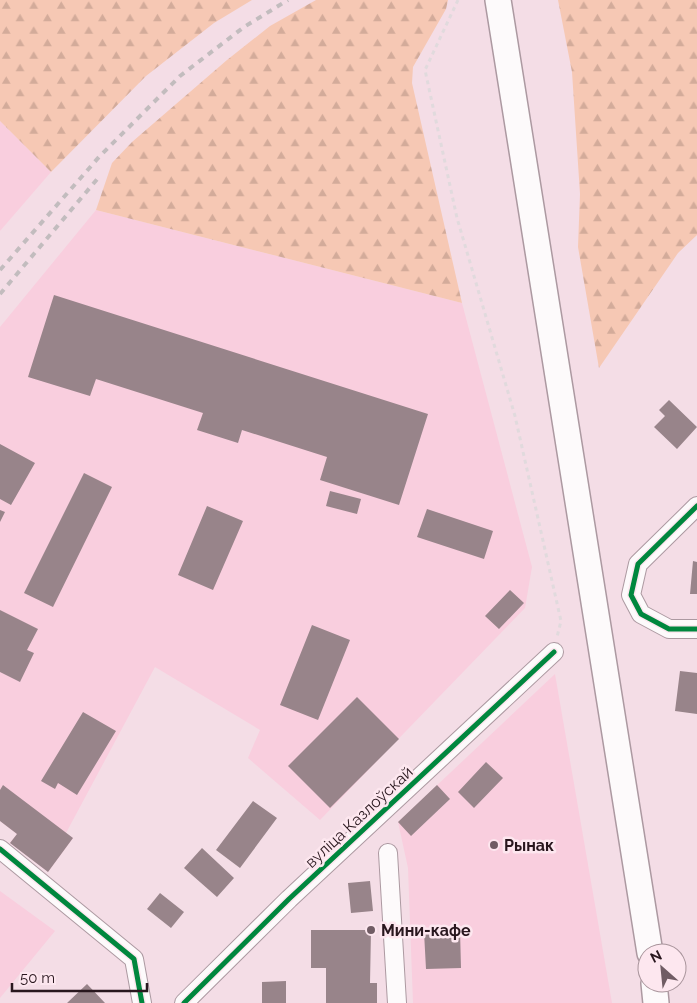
<svg xmlns="http://www.w3.org/2000/svg" width="697" height="1003" font-family="Raleway,sans-serif">
<style>
.built{fill:#f9cede}
.forest{fill:url(#forest-firs)}
.building{fill:#98848a}
.lines{fill:none;stroke-linecap:round;stroke-linejoin:round}
.street-casing{stroke:#ac99a1;stroke-width:20}
.secondary-casing{stroke:#ac99a1;stroke-width:28}
.path{stroke:#e1dadd;stroke-width:3;stroke-dasharray:4 4;stroke-linecap:butt}
.street{stroke:#fdfafb;stroke-width:18}
.secondary{stroke:#fdfafb;stroke-width:25}
.rail{stroke:#c2bcbe;stroke-width:4;stroke-dasharray:6 6;stroke-linecap:butt}
.cycleway-casing{stroke:#fde7ef;stroke-width:8}
.cycleway{stroke:#00873e;stroke-width:5}
.poi-dot{fill:#705c64;stroke:#fde7ef;stroke-width:2}
.labels{text-anchor:middle;dominant-baseline:central;stroke-width:5;stroke-linejoin:round;paint-order:stroke}
.street-label{font-size:16px;fill:#29171e;stroke:#fde7ef}
.poi-label{font-size:16px;font-weight:bold;fill:#29171e;stroke:#fde7ef;text-anchor:start}
</style>
<defs>
<pattern id="forest-firs" width="22" height="20" patternUnits="userSpaceOnUse" patternTransform="scale(1.25)"><rect width="22" height="20" fill="#f6c8b4"/><path d="M5 1l3.5 6h-7zM16 11l3.5 6h-7z" fill="#d3ab9a"/></pattern>
</defs>
<rect width="100%" height="100%" fill="#f4dde6"/>
<!-- built -->
<path class="built" d="M0,121L51,172L0,231Z
M96,210L462,303L532,567L525,608L320,820L248,758L260,730L155,667L66,833L73,838L48,872L10,843L17,834L0,821V327Z
M555,674L612,1003H413L408,868L398,822Z
M0,891L55,931L0,998Z"/>
<!-- forest -->
<path class="forest" d="M0,0H252L214,23L146,76L51,172L0,121Z
M316,0H448L446,9L413,67L412,83L462,303L96,210L112,163L132,142L227,60L270,26Z
M558,0H697V235L678,253L599,368L578,247L580,194L572,72Z"/>
<!-- building -->
<path class="building" d="M54,295L428,414L399,505L320,480L327,457L242,430L238,443L197,430L203,413L96,379L90,396L28,377Z
M669,400L697,427L677,449L654,427L665,416L659,410Z
M0,444L35,463L11,505L0,499Z
M84,473L112,487L53,607L24,593Z
M330,491L361,499L357,514L326,506Z
M207,506L243,521L213,590L178,575Z
M427,509L493,531L484,559L417,537Z
M0,510L5,512L0,522Z
M693,561L697,562V594H690Z
M510,590L524,603L499,629L485,616Z
M0,610L38,629L27,650L34,653L20,682L0,672Z
M312,625L350,640L318,720L280,705Z
M680,671L697,673V714L675,711Z
M357,697L399,739L330,808L288,766Z
M83,712L116,731L77,795L58,783L55,789L41,781Z
M486,762L503,778L474,808L458,792Z
M3,785L73,838L48,872L10,843L17,834L0,821V790Z
M437,785L450,799L411,836L398,822Z
M253,801L277,818L240,868L216,850Z
M202,848L234,878L217,897L184,868Z
M370,881L373,911L351,913L348,883Z
M160,893L184,912L171,928L147,909Z
M311,930H371L370,983H377V1003H326V968H311Z
M460,930L461,968L426,969L424,932Z
M286,981V1003H262V982Z
M87,984L105,1003H67Z"/>
<g class="lines">
<!-- street casing -->
<g class="street-casing">
<path id="street" d="M697,506L638,564L631,595L641,614L669,629H697
M0,849L134,959L142,1003
M388,853L397,1003
M184,1003L289,899L554,652"/>
</g>
<!-- secondary casing -->
<g class="secondary-casing">
<path id="secondary" d="M498,0L650,953
M654,983L656,1003"/>
</g>
<!-- path -->
<path class="path" d="M458,0L425,70L457,218L515,416L561,621L557,637"/>
<!-- street -->
<use href="#street" class="street"/>
<!-- secondary -->
<use href="#secondary" class="secondary"/>
<!-- rail -->
<path class="rail" d="M0,270L99,157L180,76L244,27L288,0
M0,294L99,177"/>
<!-- cycleway casing -->
<g class="cycleway-casing">
<path id="cycleway" d="M697,506L638,564L631,595L641,614L669,629H697
M0,849L134,959L142,1003
M184,1003L289,899L554,652"/>
</g>
<!-- cycleway -->
<use href="#cycleway" class="cycleway"/>
</g>
<!-- markers -->
<g class="poi-dot">
<circle cx="494" cy="845" r="5"/>
<circle cx="371" cy="930" r="5"/>
</g>
<g class="labels">
<!-- street labels -->
<g class="street-label">
<text transform="translate(359 817) rotate(-43)">вуліца Казлоўскай</text>
</g>
<!-- poi labels -->
<g class="poi-label">
<text x="504" y="845">Рынак</text>
<text x="381" y="930">Мини-кафе</text>
</g>
</g>
<!-- north arrow -->
<g transform="translate(662 968) rotate(333)"><circle r="24" fill="#fde7ef" stroke="#a8949b"/>
<path d="M0-4L9 19L0 12L-9 19Z" fill="#705c64"/>
<text y="-8" font-size="14" font-weight="bold" text-anchor="middle" fill="#29171e">N</text>
</g>
<!-- scale -->
<path d="M12 983v8h135v-8" fill="none" stroke="#29171e" stroke-width="2.5"/>
<text x="20" y="983" font-size="15" fill="#29171e" stroke="#fde7ef" stroke-width="4" paint-order="stroke">50 m</text>
</svg>
